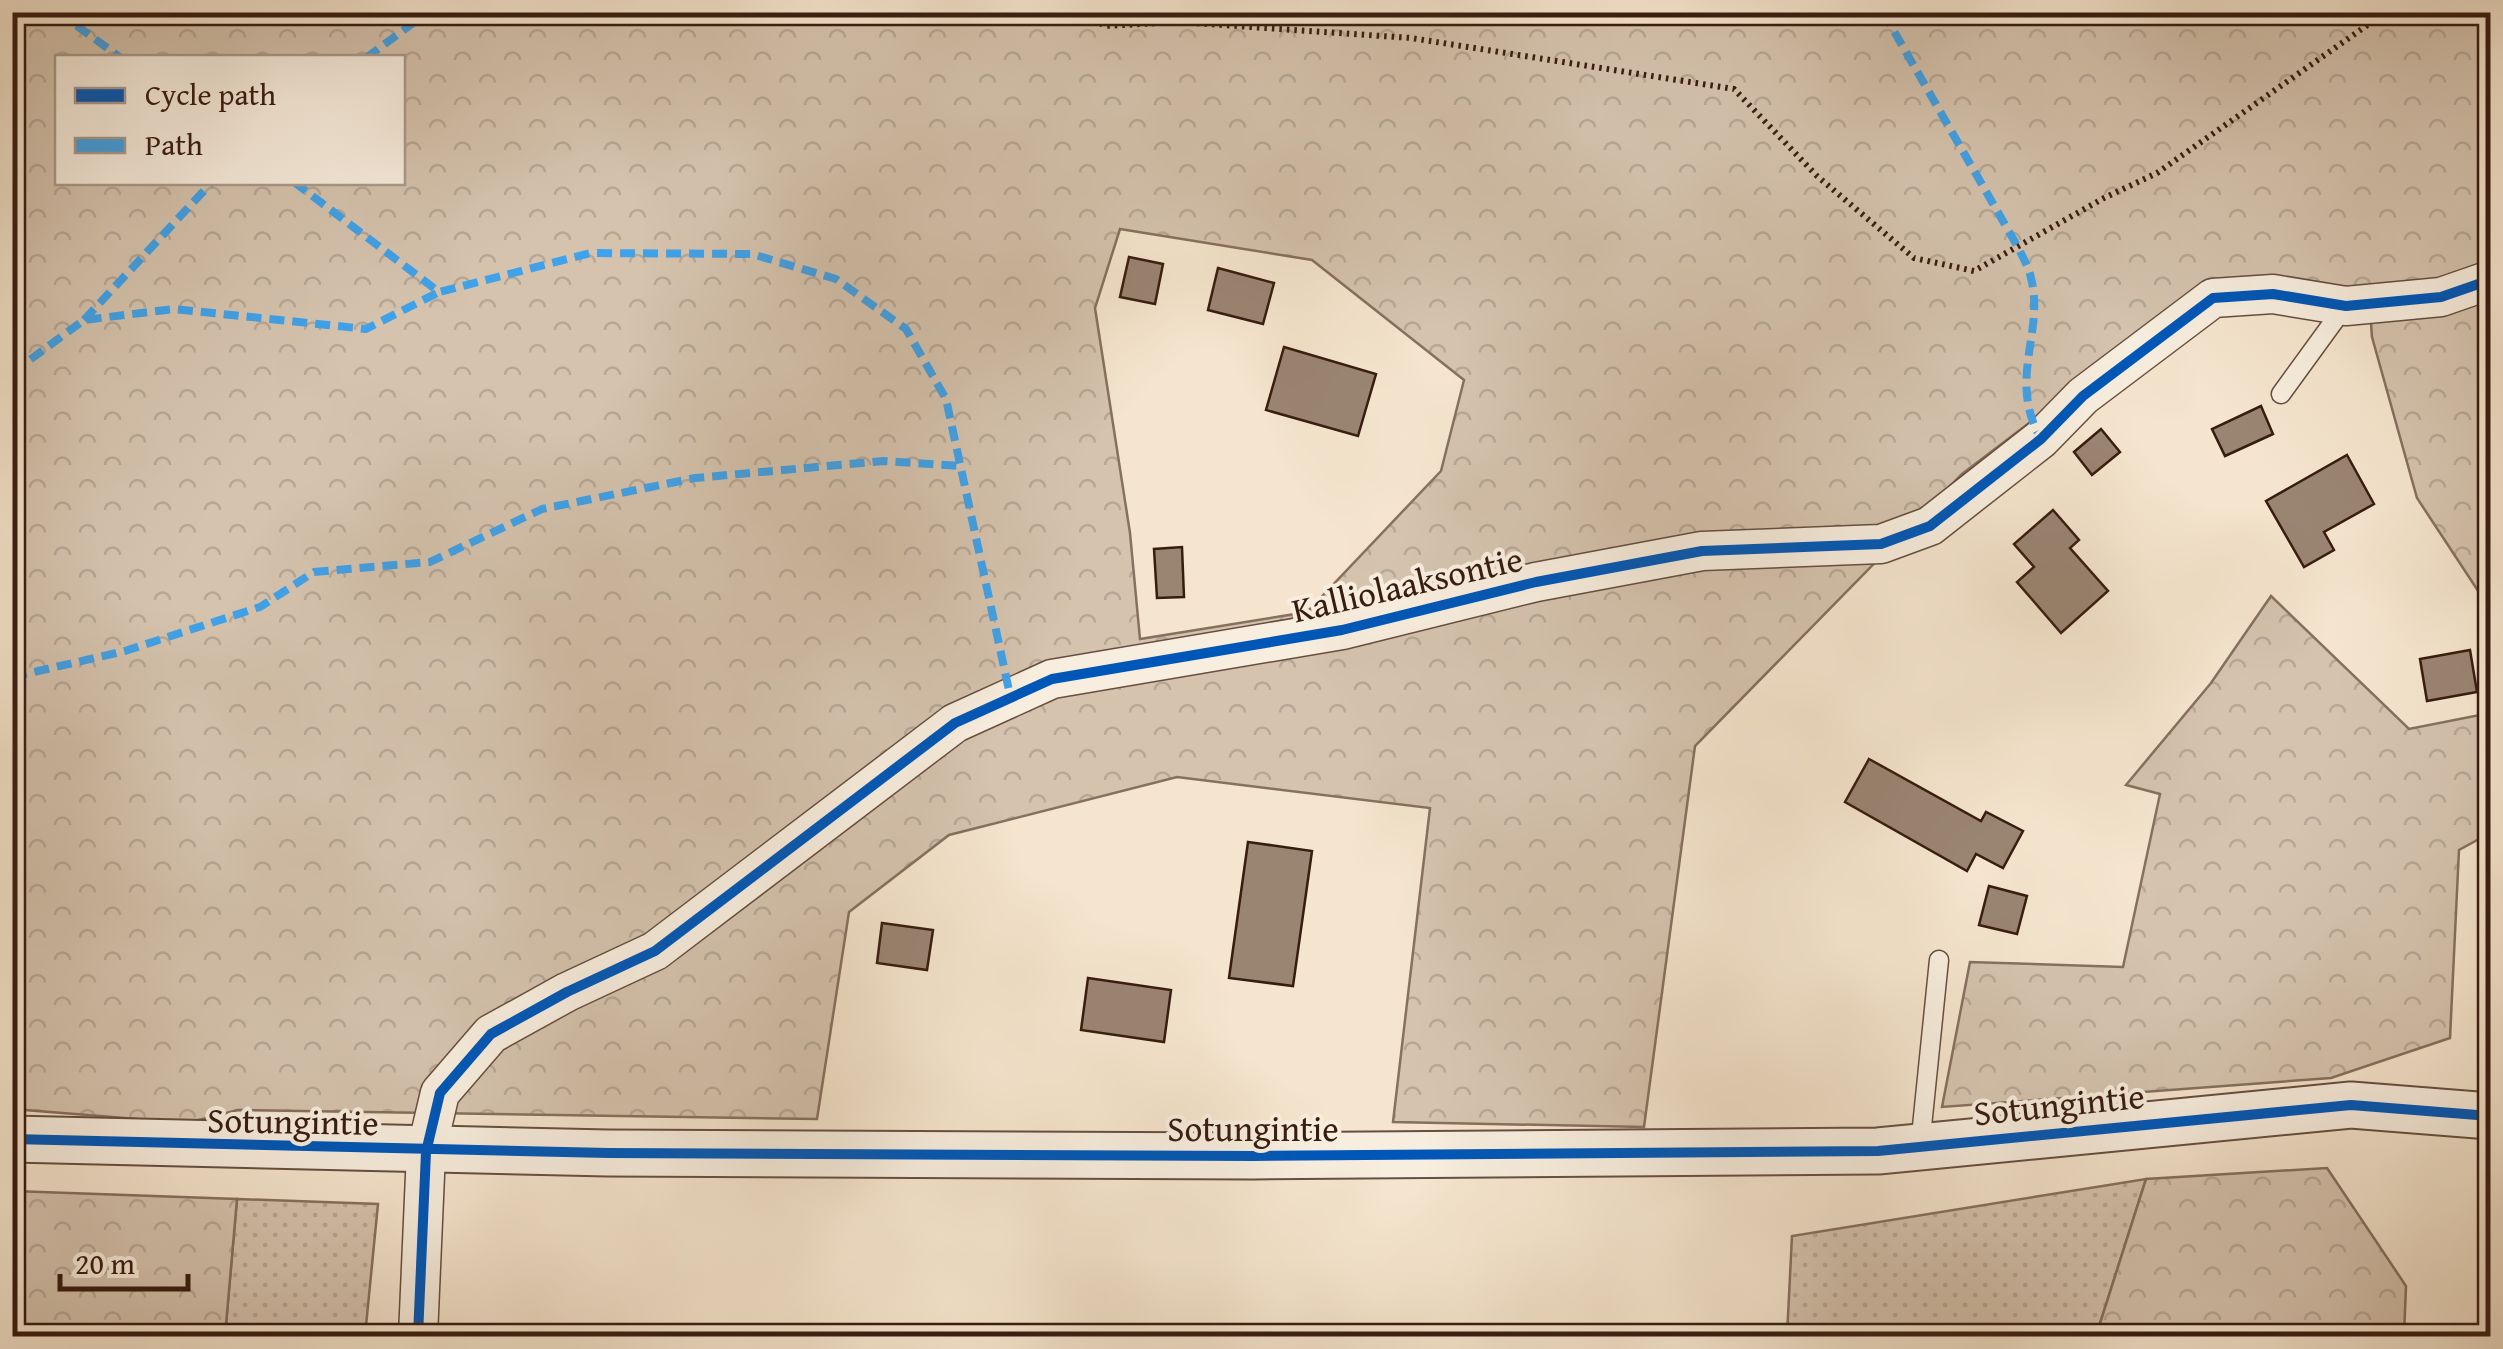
<svg xmlns="http://www.w3.org/2000/svg" width="2503" height="1349" font-family="'Gentium Book Plus',serif">
<style>
.grass{fill:url(#grass-dots);stroke:#86705f;stroke-width:2.5}
.forest{fill:url(#forest-crowns);stroke:#86705f;stroke-width:2.5;fill-rule:evenodd}
.building{fill:#9a8573;stroke:#371c10;stroke-width:2.5}
.lines{fill:none;stroke-linecap:round;stroke-linejoin:round}
.service-casing{stroke:#664e40;stroke-width:21}
.minor-casing{stroke:#664e40;stroke-width:41}
.tertiary-casing{stroke:#664e40;stroke-width:49}
.path{stroke:#371c10;stroke-width:6;stroke-dasharray:2.5 5;stroke-linecap:butt}
.service{stroke:#f8eedf;stroke-width:18}
.minor{stroke:#f8eedf;stroke-width:38}
.tertiary{stroke:#f8eedf;stroke-width:45}
.quiet{stroke:#3fa2ea;stroke-width:8;stroke-dasharray:15 8;stroke-linecap:butt}
.cycleway-casing{stroke:#f8eedf;stroke-width:16}
.cycleway{stroke:#0057b8;stroke-width:10}
.labels{text-anchor:middle;dominant-baseline:central;stroke-width:8;stroke-linejoin:round;paint-order:stroke}
.street-label{font-size:35px;fill:#371c10;stroke:#f8eedf}
</style>
<defs>
<pattern id="grass-dots" width="8" height="8" patternUnits="userSpaceOnUse" patternTransform="scale(2.5)"><rect width="8" height="8" fill="#d5c3ae"/><path d="M2 2h.1M6 6h.1" fill="none" stroke="#b7a795" stroke-width="1.8" stroke-linecap="round"/></pattern>
<pattern id="forest-crowns" width="20" height="18" patternUnits="userSpaceOnUse" patternTransform="scale(2.5)"><rect width="20" height="18" fill="#d5c3ae"/><path d="M2 6a3 3 0 1 1 6 0M12 15a3 3 0 1 1 6 0" fill="none" stroke="#b7a795"/></pattern>
</defs>
<rect width="100%" height="100%" fill="#f5e5ce"/>
<filter id="stains"><feTurbulence type="fractalNoise" baseFrequency=".002" numOctaves="4"/><feColorMatrix values="0 0 0 0 .2 0 0 0 0 .09 0 0 0 0 .02 0 0 0 .5 -.17"/></filter>
<radialGradient id="worn" r=".72"><stop offset=".6" stop-color="#630" stop-opacity="0"/><stop offset="1" stop-color="#630" stop-opacity=".3"/></radialGradient>
<!-- grass -->
<path class="grass" d="M2146,1179L2096,1336H1787L1792,1236Z
M237,1199L378,1204L365,1336H225Z"/>
<!-- forest -->
<path class="forest" d="M12,13H2490V609L2417,498L2372,337L2369,297L2215,282L1962,474L1695,746L1644,1127L1393,1122L1430,808L1177,777L949,835L849,912L817,1119L238,1110L187,1123L13,1109ZM58,58H402V182H58ZM1120,229L1312,260L1464,380L1441,471L1307,612L1140,639L1130,533L1095,308Z
M2271,596L2409,729L2490,713V833L2459,850L2450,1038L2331,1078L1942,1107L1970,962L2123,967L2160,794L2126,785L2211,683Z
M2327,1168L2406,1286L2404,1336H2096L2146,1179Z
M13,1191L237,1199L225,1336H13Z"/>
<!-- building -->
<path class="building" d="M1129,257L1163,264L1155,304L1120,297Z
M1218,268L1274,283L1263,324L1208,310Z
M1284,347L1376,374L1358,436L1266,410Z
M2261,406L2273,434L2225,456L2212,429Z
M2101,429L2120,452L2092,475L2074,452Z
M2347,455L2374,504L2324,532L2334,550L2304,567L2266,501Z
M2053,510L2079,540L2070,548L2108,591L2061,633L2017,582L2034,567L2014,544Z
M1182,547L1184,597L1157,598L1154,549Z
M2470,650L2477,692L2427,701L2420,659Z
M1869,759L1981,821L1986,812L2023,831L2003,868L1976,854L1967,871L1845,802Z
M1248,842L1312,851L1293,986L1229,978Z
M1989,886L2027,896L2017,934L1979,925Z
M882,923L933,930L927,970L877,963Z
M1088,978L1171,990L1164,1042L1081,1030Z"/>
<g class="lines">
<!-- service casing -->
<g class="service-casing">
<path id="service" d="M2281,394L2345,306
M1920,1146L1939,960"/>
</g>
<!-- minor casing -->
<g class="minor-casing">
<path id="minor" d="M418,1336L426,1152L440,1093L491,1034L567,992L655,951L955,723L1052,679L1342,630L1536,582L1702,551L1881,544L1930,526L2041,439L2083,396L2213,298L2273,294L2346,306L2441,297L2490,280"/>
</g>
<!-- tertiary casing -->
<g class="tertiary-casing">
<path id="tertiary" d="M12,1139L608,1153L1254,1156L1878,1151L2351,1105L2490,1116"/>
</g>
<!-- path -->
<path class="path" d="M1081,12L1105,26L1178,22L1411,38L1734,89L1817,176L1914,258L1974,271L2104,198L2157,173L2386,12"/>
<!-- service -->
<use href="#service" class="service"/>
<!-- minor -->
<use href="#minor" class="minor"/>
<!-- tertiary -->
<use href="#tertiary" class="tertiary"/>
<!-- quiet -->
<path class="quiet" d="M58,12L121,58
M1883,12L2019,249C2023,258 2029,268 2031,278C2045,333 2007,379 2041,439
M366,58L428,12
M294,182L439,292L591,253L752,254L836,279L906,329L946,399L1010,695
M84,320L212,182
M12,373L84,320L174,309L366,329L439,292
M12,677L125,651L260,607L314,572L430,562L542,509L695,478L883,461L962,466"/>
<!-- cycleway casing -->
<g class="cycleway-casing">
<path id="cycleway" d="M12,1139L608,1153L1254,1156L1878,1151L2351,1105L2490,1116
M418,1336L426,1152L440,1093L491,1034L567,992L655,951L955,723L1052,679L1342,630L1536,582L1702,551L1881,544L1930,526L2041,439L2083,396L2213,298L2273,294L2346,306L2441,297L2490,280"/>
</g>
<!-- cycleway -->
<use href="#cycleway" class="cycleway"/>
</g>
<g class="labels">
<!-- street labels -->
<g class="street-label">
<text transform="translate(1407 584) rotate(-13)">Kalliolaaksontie</text>
<text transform="translate(2059 1104) rotate(-6)">Sotungintie</text>
<text transform="translate(293 1121) rotate(1)">Sotungintie</text>
<text x="1253" y="1128">Sotungintie</text>
</g>
</g>
<!-- margin -->
<rect width="2503" height="1349" fill="none" stroke="#f5e5ce" stroke-width="50"/>
<rect x="15" y="15" width="2473" height="1319" fill="none" stroke="#371c10" stroke-width="5"/>
<rect x="25" y="25" width="2453" height="1299" fill="none" stroke="#371c10" stroke-width="2.5"/>
<!-- legend -->
<rect x="55" y="55" width="350" height="130" fill="#f8eedf" stroke="#ab9a8c" stroke-width="2.5"/>
<rect x="75" y="88" width="50" height="15" fill="#0057b8" stroke="#ab9a8c" stroke-width="2.5"/>
<text x="145" y="105" font-size="30" fill="#371c10">Cycle path</text>
<rect x="75" y="138" width="50" height="15" fill="#3fa2ea" stroke="#ab9a8c" stroke-width="2.5"/>
<text x="145" y="155" font-size="30" fill="#371c10">Path</text>
<!-- scale -->
<path d="M60 1274v15h128v-15" fill="none" stroke="#371c10" stroke-width="5"/>
<text x="75" y="1274" font-size="30" fill="#371c10" stroke="#f8eedf" stroke-width="8" paint-order="stroke">20 m</text>
<rect width="100%" height="100%" filter="url(#stains)"/>
<rect width="100%" height="100%" fill="url(#worn)"/>
</svg>
